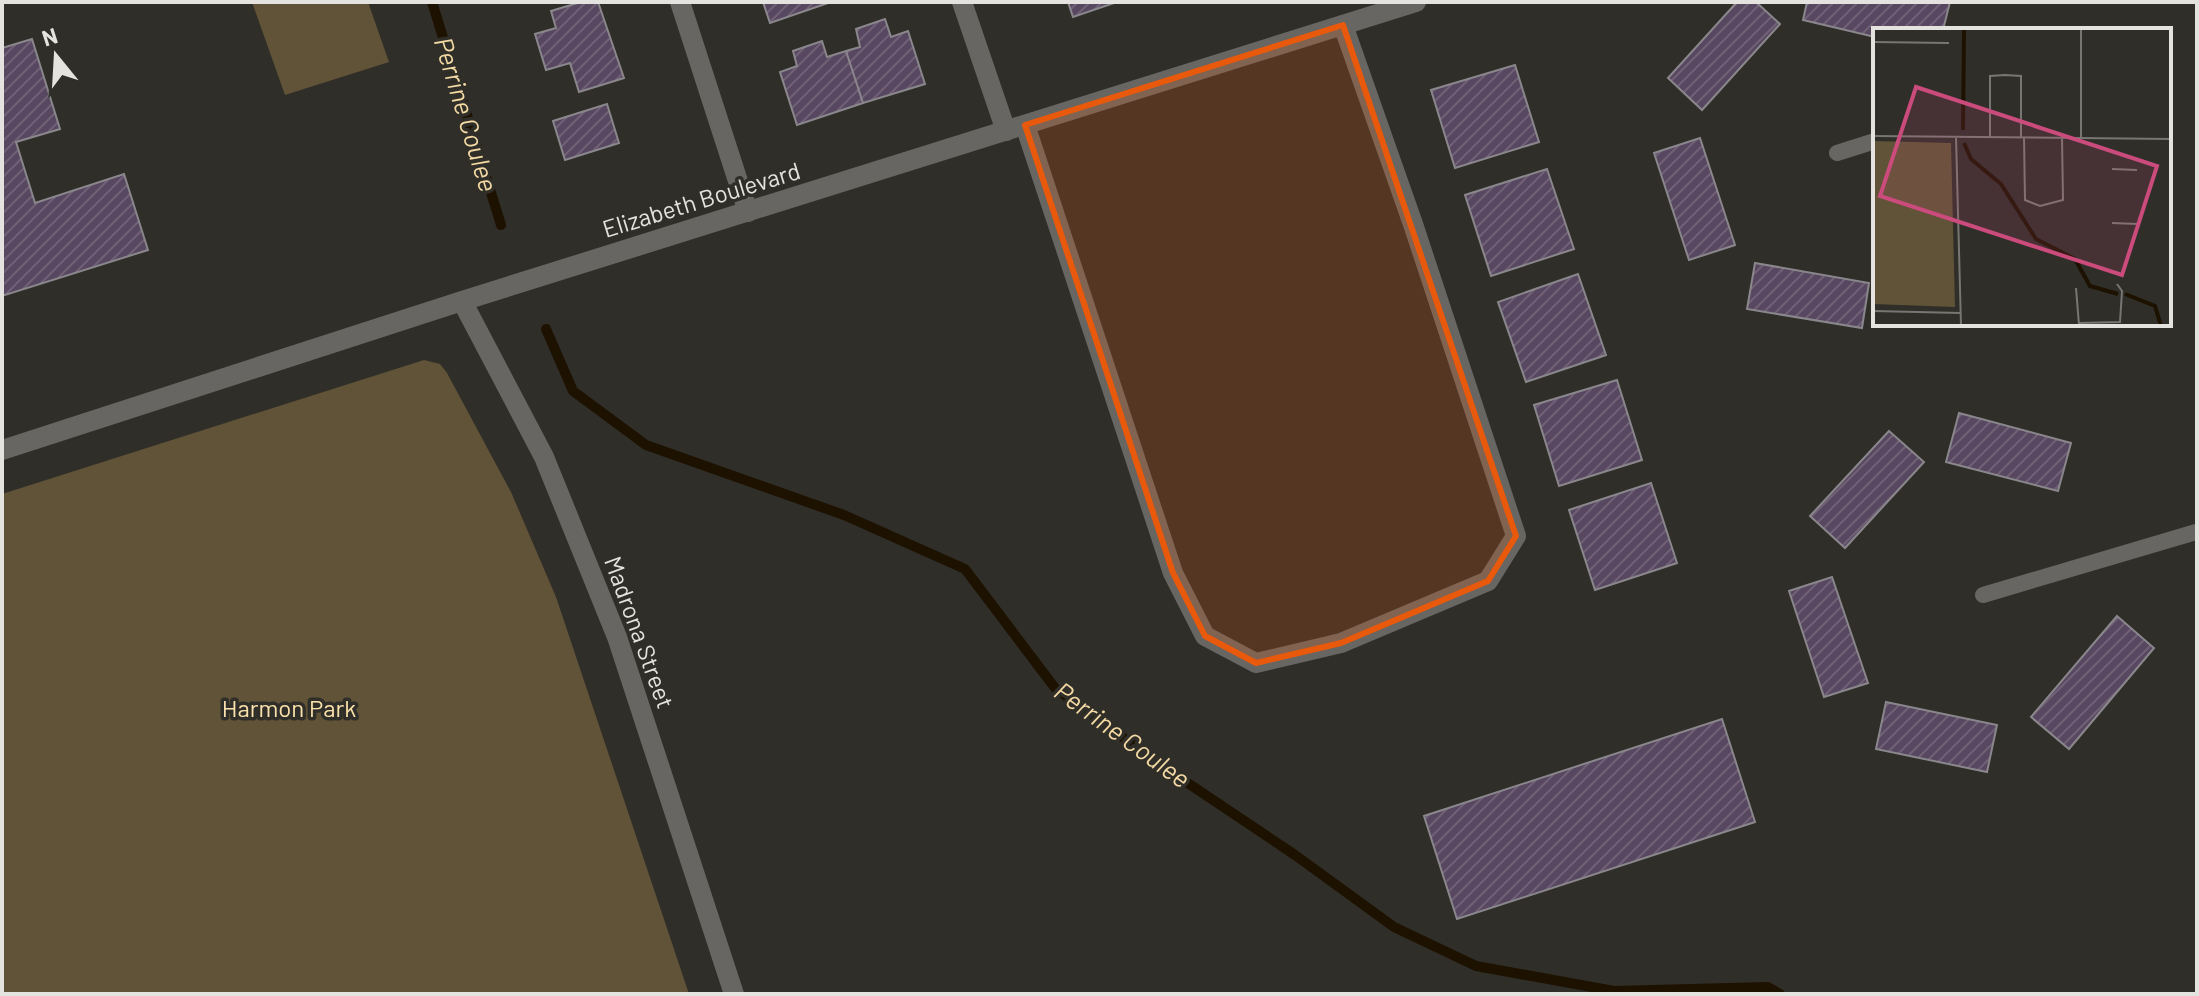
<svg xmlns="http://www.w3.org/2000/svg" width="2199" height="996" font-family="Barlow,sans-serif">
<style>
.green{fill:#605337}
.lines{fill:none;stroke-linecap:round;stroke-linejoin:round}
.stream{stroke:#1d1200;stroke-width:10}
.building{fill:url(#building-hatch);stroke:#8a878c;stroke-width:2}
.service{stroke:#676663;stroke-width:16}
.minor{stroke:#676663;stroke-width:20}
.tertiary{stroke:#676663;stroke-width:20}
.marked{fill:#e8590c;fill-opacity:0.2;stroke:#e8590c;stroke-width:6;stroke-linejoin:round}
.labels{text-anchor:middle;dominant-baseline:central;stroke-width:7;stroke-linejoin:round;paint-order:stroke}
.street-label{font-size:24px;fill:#e4e3df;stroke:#302e29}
.park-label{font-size:24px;fill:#fbe1ab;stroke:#302e29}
.water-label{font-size:26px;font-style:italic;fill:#f3d9a3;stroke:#302e29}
.inset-river{fill:none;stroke:#1d1200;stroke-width:4}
.inset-road{fill:none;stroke:#787672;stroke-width:2}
.view{fill:#ca4b7c;fill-opacity:0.15;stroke:#ca4b7c;stroke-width:4}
.inset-edge{fill:none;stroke:#e4e3df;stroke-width:4}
</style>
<defs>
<pattern id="building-hatch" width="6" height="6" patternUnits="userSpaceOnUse" patternTransform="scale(2)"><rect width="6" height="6" fill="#584760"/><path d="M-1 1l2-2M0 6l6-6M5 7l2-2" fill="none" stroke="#706176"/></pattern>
</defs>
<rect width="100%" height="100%" fill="#302e29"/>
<!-- green -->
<path class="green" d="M252,2H368L389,62L285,95Z
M424,360L440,364L447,373L511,492L556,597L689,994H2V494Z"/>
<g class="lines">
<!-- stream -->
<path class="stream" d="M432,2L501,225
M546,329L573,391L646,445L844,515L965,569L1055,688L1158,763L1295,855L1394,927L1476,966L1614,991L1768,987L1780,994"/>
</g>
<!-- building -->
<path class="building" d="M581,2H598L624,78L579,92L570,63L546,70L535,34L556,28L551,11Z
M763,2H831L770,23Z
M1068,2H1114V3L1073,17Z
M1737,2H1756L1780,24L1702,110L1668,78Z
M1807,2H1950L1943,30H1875V37L1803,20Z
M885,19L891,37L908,31L925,84L863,103L846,51L860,47L856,29Z
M32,39L60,129L16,142L35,203L124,174L148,250L2,296V48Z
M822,41L827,57L846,51L863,103L797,125L780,72L797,66L793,51Z
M1515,65L1539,142L1455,168L1431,90Z
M607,104L619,143L565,160L553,121Z
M1700,138L1735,245L1689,260L1654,153Z
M1547,169L1574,249L1491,276L1465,195Z
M1755,263L1869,283L1862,328L1747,309Z
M1578,274L1606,355L1526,382L1498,302Z
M1617,380L1642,460L1559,486L1534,405Z
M1959,413L2071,443L2058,491L1946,462Z
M1889,431L1924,462L1845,548L1810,516Z
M1651,483L1677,563L1595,590L1569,510Z
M1832,577L1868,683L1824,697L1789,591Z
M2117,616L2154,648L2069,749L2031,717Z
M1886,702L1997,725L1987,772L1876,749Z
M1722,719L1755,822L1457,919L1424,816Z"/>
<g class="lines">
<!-- service -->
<path class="service" d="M1837,153L1875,141
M1983,595L2196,532"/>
<!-- minor -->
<path class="minor" d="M680,2L748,212
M962,2L1006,131
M1025,125L1173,573L1205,636L1256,663L1341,643L1488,581L1516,536L1413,224L1343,25"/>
<!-- tertiary -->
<path class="tertiary" d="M462,301L544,457L617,637L734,994
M2,450L462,301L1416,2"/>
</g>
<!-- marked area -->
<path class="marked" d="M1343,25L1516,536L1488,581L1341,643L1256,663L1205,636L1173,573L1025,125Z"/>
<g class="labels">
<!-- street labels -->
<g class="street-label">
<text transform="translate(701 199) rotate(-17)">Elizabeth Boulevard</text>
<text transform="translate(640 632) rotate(70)">Madrona Street</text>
</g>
<!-- park labels -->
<g class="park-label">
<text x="289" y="707">Harmon Park</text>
</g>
<!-- water labels -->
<g class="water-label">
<text transform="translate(467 114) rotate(73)">Perrine Coulee</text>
<text transform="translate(1123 734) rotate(36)">Perrine Coulee</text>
</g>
</g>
<!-- overview -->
<g transform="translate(1873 28)">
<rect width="298" height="298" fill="#302e29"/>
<path d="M0,113L78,115L82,279L0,276Z" fill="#605337"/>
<path class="inset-river" d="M90,102L91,0M91,115L98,131L128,156L163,211L202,231L217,258L245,266M252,266L282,278L288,298"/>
<path class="inset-road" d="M208,0V110M0,14L76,15M0,108L298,111M83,109L88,298M117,109V48L132,47L148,48V109M151,109L152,172L167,178L190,172L189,110M239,141L264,142M239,195L265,196M203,260L206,297M0,283L88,285M206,295L247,294L249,263L244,256"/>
<path class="view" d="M43,59L284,138L249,247L7,168Z"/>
<rect width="298" height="298" class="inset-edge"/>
</g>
<!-- border -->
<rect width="2199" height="996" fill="none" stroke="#e4e3df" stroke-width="8"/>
<!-- north arrow -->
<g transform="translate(56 56) rotate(342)" stroke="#302e29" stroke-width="6" paint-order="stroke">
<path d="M0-6L14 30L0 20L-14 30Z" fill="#e4e3df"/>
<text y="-12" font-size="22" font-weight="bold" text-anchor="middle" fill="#e4e3df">N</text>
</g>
</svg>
